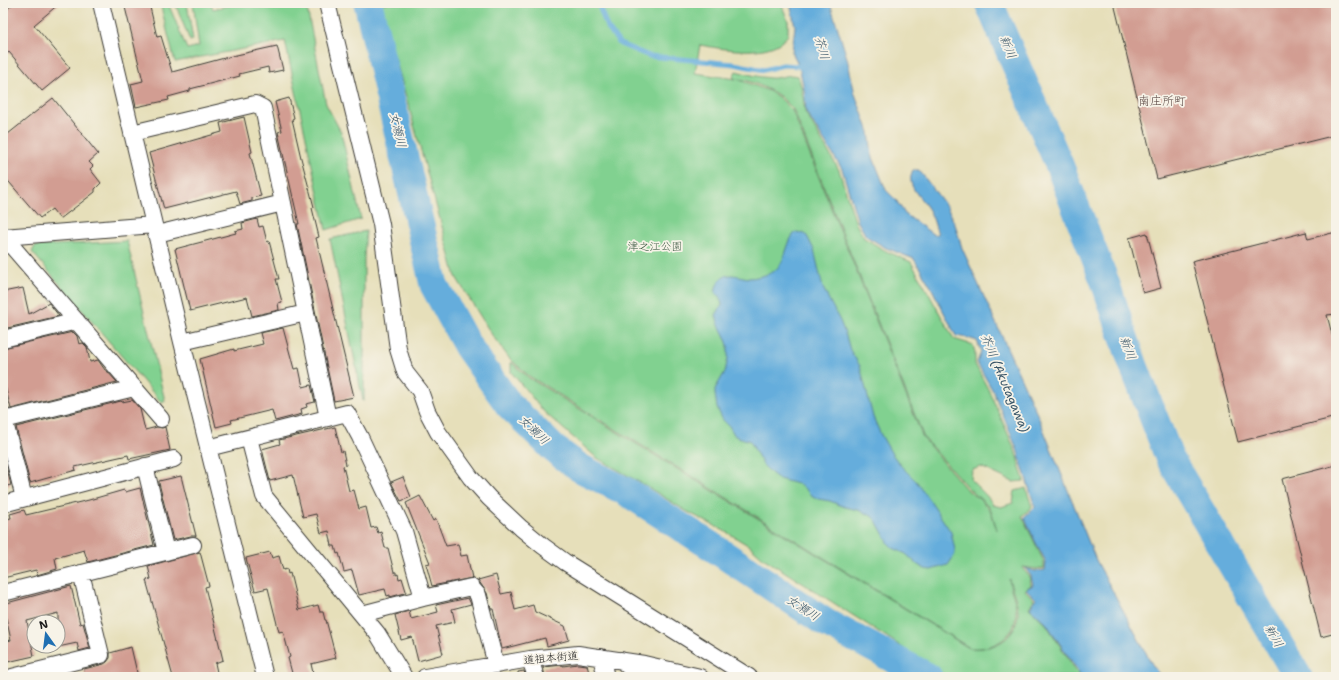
<svg xmlns="http://www.w3.org/2000/svg" width="1339" height="680" font-family="'Shantell Sans','Klee One',sans-serif">
<style>
.green{fill:#81d190;stroke:#4e7656;fill-rule:evenodd}
.water{fill:#65addc;stroke:#40647c}
.lines{fill:none;stroke-linecap:round;stroke-linejoin:round}
.stream{stroke:#65addc;stroke-width:5}
.river{stroke:#65addc;stroke-width:29}
.building{fill:#d29d92}
.street-casing{stroke:#3a3934;stroke-width:18}
.street{stroke:#fff;stroke-width:16}
.labels{text-anchor:middle;dominant-baseline:central;stroke-width:3.5;stroke-linejoin:round;paint-order:stroke}
.park-label{font-size:11px;fill:#3f5b45;stroke:#f7f3e8}
.street-label{font-size:11px;fill:#1c1c1c;stroke:#f7f3e8}
.water-label{font-size:12px;font-style:italic;fill:#395669;stroke:#f7f3e8}
.neighbourhood-label{font-size:12px;fill:#5c4945;stroke:#f7f3e8}
</style>
<rect width="100%" height="100%" fill="#f7f3e8"/>
<filter id="ink" filterUnits="userSpaceOnUse"><feTurbulence type="fractalNoise" baseFrequency=".025" numOctaves="2"/><feDisplacementMap in="SourceGraphic" scale="8" xChannelSelector="R" yChannelSelector="G"/><feConvolveMatrix kernelMatrix="1 2 1 2 8 2 1 2 1" color-interpolation-filters="sRGB"/></filter>
<filter id="wash" filterUnits="userSpaceOnUse"><feTurbulence type="fractalNoise" baseFrequency=".012" numOctaves="4" result="noise"/><feDisplacementMap in="SourceGraphic" scale="16" xChannelSelector="R" yChannelSelector="G"/><feGaussianBlur stdDeviation="0.9" result="paint"/><feColorMatrix in="noise" values="0 0 0 0 0 0 0 0 0 0 0 0 0 0 0 0 0 1.4 0 .05"/><feComposite in="paint" operator="in"/></filter>
<g filter="url(#wash)">
<rect width="100%" height="100%" fill="#e6dfba"/>
<!-- green -->
<path class="green" d="M160,3H168L187,49L199,46L193,3H211L213,9L239,3H306L326,104L341,132L361,219L326,230L285,41L175,62Z
M175,3H187L193,40L190,41Z
M380,3H781L788,21V35C786,37 784,40 781,42C762,56 722,49 700,45L695,73L736,79L733,77L736,71C747,74 759,77 770,78C780,79 789,73 798,76L802,89L805,112L839,170L856,224L864,238L886,251L911,262L954,339L973,345L975,353V364L990,393L1015,450L1024,481L1013,482L981,467L972,470L971,480C978,488 988,495 993,505L1001,507L1013,503L1015,491L1026,488L1032,507L1022,516L1044,562V568L1036,569L1023,567V569L1030,577L1031,585L1025,590L1034,599L1029,608L1046,624L1080,677H950L937,671L887,637L763,558L751,547L728,533L686,511L641,483L597,458L544,412L511,372V362L529,378L969,648C993,651 1017,639 1018,613C1018,603 1012,589 1009,579C1010,590 1017,602 1016,613C1016,638 992,650 970,648L529,376L509,358L492,335L456,277ZM737,79C748,79 772,90 781,97C785,101 789,105 793,109L924,438L968,488L988,506L992,513L997,530L991,513L987,507L978,498L966,489L923,438L792,110L780,98L769,91Z
M366,231L364,258V401H363L330,239Z
M127,241L165,401L161,402L32,252L35,246Z"/>
<!-- water -->
<path class="water" d="M790,3H830L847,58L855,94L869,132L872,155L886,190L896,200L905,214L934,235L938,234C935,227 934,219 930,212C924,199 904,187 913,170H919L947,207L956,227L962,248L1038,416L1096,560L1152,664L1161,677H1082L1046,623L1030,608L1036,599L1026,589L1033,585L1031,576L1025,568L1035,571L1045,570L1046,562L1036,543L1024,517L1035,507L1017,449L993,391L977,363L981,351L977,341L968,338L956,336L931,287L914,259L886,248L866,236L858,222L842,169L806,112L804,89L799,66L792,52L795,26Z
M796,232L803,233L807,236L814,250L823,288L840,321L846,336L850,350L860,366L873,417L881,435L892,454L901,466L917,482L951,532L955,550L954,556L948,565L931,570L925,569L918,565L906,554L893,548L889,544L875,519L870,515L858,510L845,507L830,501L818,499L811,495L801,485L779,479L771,473L763,465L750,441L735,436L729,426L723,420L717,408L715,394V389L725,372L728,358V345L725,337L718,323L716,315L722,305L720,296L716,294C715,289 716,286 719,282C727,270 738,277 749,278C755,278 762,276 768,274C788,268 784,242 796,232Z"/>
<g class="lines">
<!-- stream -->
<path class="stream" d="M598,3L607,27L620,44L649,56L734,64L764,70L783,65L799,66L804,70"/>
<!-- river -->
<path class="river" d="M368,3L434,285L468,347L509,405L554,449L580,468L627,492L711,546L826,623L928,677
M989,3L1058,162L1105,282L1133,364L1169,457L1298,677"/>
</g>
<g id="blocks">
<!-- building -->
<path class="building" d="M14,3H60L34,25L70,68L42,91L9,52L3,57V13Z
M124,3H149L157,37L161,36L172,72L232,56L277,46L283,70L269,73L268,67L239,74L240,76L190,89V91L168,97L169,100L136,107L131,84L143,81Z
M1114,3H1336V135L1157,179Z
M53,98L98,154L89,162L93,166L90,169L101,183L95,189V192L60,219L52,209L40,218L3,175V138Z
M289,98L294,118L292,119L301,158L314,207L312,208L319,237L316,238L354,397L334,401L297,224H299L278,132L282,131L275,102Z
M244,117L252,152L250,153L261,196L252,198V201L240,204L236,191L164,209L149,153L222,132L220,123Z
M257,219L259,227L263,226L267,242L269,241L279,279H276L282,302L278,303L279,310L252,316L247,297L190,311L175,249L236,233L235,231L243,229L242,223Z
M1306,232L1308,239L1336,232V314L1327,315L1336,350V417L1238,442L1192,261Z
M1147,233L1161,288L1143,293L1129,238Z
M23,288L29,314L49,303L59,316L3,329V292Z
M283,328L294,369L299,368L303,387L311,385L315,402L306,404L307,407L301,409L302,414L275,421L272,410L231,420L232,423L216,427L200,359L234,349V351L263,344L260,333Z
M73,332L77,336L79,344L83,343L87,347L90,362L98,360L105,370H106L117,382L11,409L3,378V348Z
M132,400L140,409L145,430L157,427L162,428L165,427L170,450L129,459L128,455L75,467L76,470L30,483L16,427L121,401L122,402Z
M335,427L341,452L343,451L346,465L343,466L349,491L354,490L359,509L366,507L371,528L376,527L378,533L381,532L385,548H388L394,572H396V575L398,574L399,579L402,578L406,591L405,593L390,597V595L387,596L385,589L359,595L352,570L344,572L339,553L337,554L335,546H332L329,531L321,533L316,514L303,517L293,475L270,481L262,449L280,444L279,440Z
M3,454L11,485L3,487Z
M1336,465V633L1321,637L1282,479Z
M181,476L196,536H191L173,540L159,483V481Z
M403,477L411,497L401,501L391,482Z
M140,488L154,545L88,562L84,550L55,558L57,569L37,575L36,570L3,578V520L11,518L10,514L24,510L26,515L89,500L124,490L125,492Z
M420,496L433,521L436,519L446,546L458,544L461,556L467,555L472,578L432,586L426,564L430,563L406,503Z
M200,552L209,586L205,587L223,660L215,663L218,677H204L203,674L190,677H173L146,580L151,579L148,566Z
M270,552L272,558L279,556L283,570L287,569L288,574L290,573L299,610L318,605L320,612H323L325,620H326L336,658L311,664L314,677H293L288,658L290,657L283,631L279,632L268,588L255,591L246,558Z
M496,575L501,594L511,592L515,610L533,605L535,612L565,626L569,640L547,646L545,638L502,649L493,609H491L487,593L478,580Z
M71,586L80,624L83,623L90,648L79,651L77,643L58,647V613L27,621L34,656L3,663V642L11,640L3,604Z
M468,598L471,604L452,609L455,622L436,626L443,654L418,661L412,637L401,640L395,615L409,611L411,619L438,612L436,605Z
M131,647L138,677H85L84,669L104,664L107,662L110,658V653Z
M578,664L587,665L590,677H545L543,667L563,665V666Z
M524,671L526,677H518V672Z"/>
</g>
</g>
<g filter="url(#ink)">
<use href="#blocks" fill-opacity="0" stroke="#3a3934" stroke-width="1"/>
<g class="lines">
<!-- street casing -->
<g class="street-casing">
<path id="street" d="M101,3L182,342L265,677
M327,3L381,224L398,349L405,372L420,391L427,411L438,432L471,478L489,498L521,528L543,546L565,562L749,677
M132,133L255,104L263,108L328,418
M157,234L283,203
M3,237L154,225
M4,237L161,419
M3,339L77,321
M182,342L306,313
M3,415L24,498
M4,420L134,388
M249,438L264,496L377,633L404,677
M208,448L347,413L360,437L404,531L423,598L471,587L478,595L496,665
M145,466L166,552
M3,504L174,459
M3,593L193,545
M362,614L423,598
M601,657L606,677
M530,659L536,677
M621,660L640,677
M12,677L101,655L81,573
M425,677L530,659L578,654L644,664L700,677"/>
</g>
<!-- street -->
<use href="#street" class="street"/>
</g>
</g>
<g class="labels">
<!-- park labels -->
<g class="park-label">
<text x="655" y="246">津之江公園</text>
</g>
<!-- street labels -->
<g class="street-label">
<text transform="translate(551 658) rotate(-5)">道祖本街道</text>
</g>
<!-- water labels -->
<g class="water-label">
<text transform="translate(1008 47) rotate(67)">新川</text>
<text transform="translate(822 48) rotate(75)">芥川</text>
<text transform="translate(398 130) rotate(77)">女瀬川</text>
<text transform="translate(1128 348) rotate(69)">新川</text>
<text transform="translate(1005 383) rotate(67)">芥川 (Akutagawa)</text>
<text transform="translate(534 430) rotate(44)">女瀬川</text>
<text transform="translate(803 608) rotate(33)">女瀬川</text>
<text transform="translate(1274 636) rotate(60)">新川</text>
</g>
<!-- neighbourhood labels -->
<g class="neighbourhood-label">
<text x="1162" y="101">南庄所町</text>
</g>
</g>
<!-- margin -->
<rect width="1339" height="680" fill="none" stroke="#f7f3e8" stroke-width="16"/>
<!-- north arrow -->
<g transform="translate(46 634) rotate(346)"><circle r="19" fill="#f7f3e8" stroke="#9f9d96"/>
<path d="M0-3L7 15L0 10L-7 15Z" fill="#1f6fb2"/>
<text y="-6" font-size="11" font-weight="bold" text-anchor="middle" fill="#1c1c1c">N</text>
</g>
</svg>
